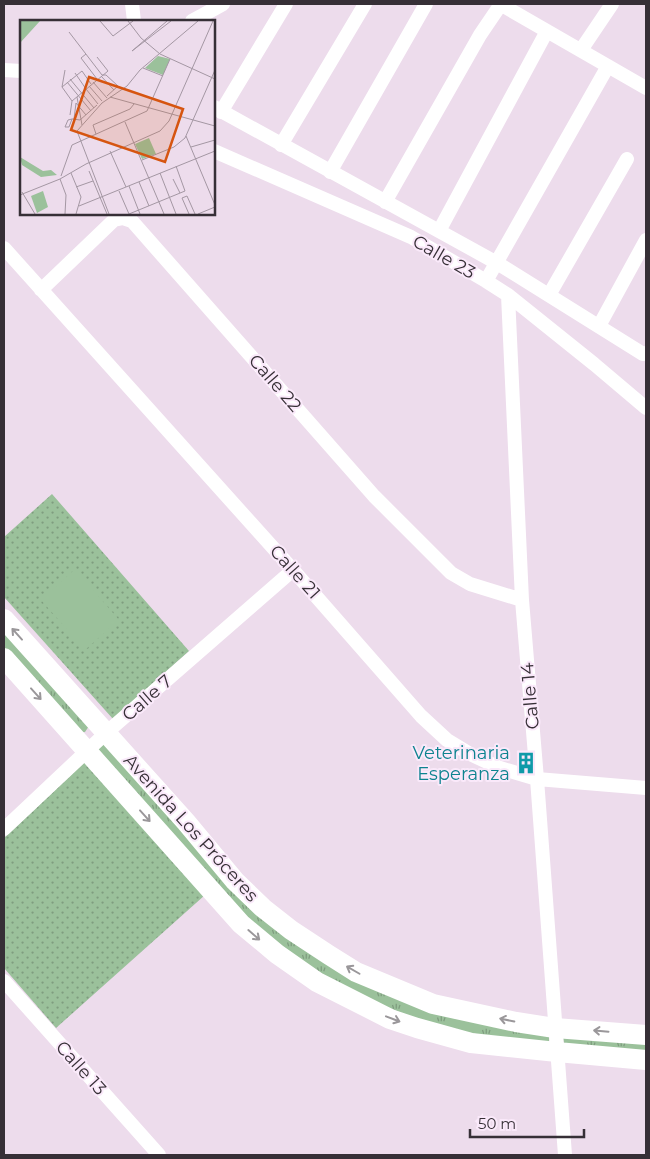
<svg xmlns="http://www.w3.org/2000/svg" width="650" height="1159" font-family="Montserrat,sans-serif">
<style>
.grass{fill:url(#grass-tufts)}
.park{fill:url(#park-dots)}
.garden{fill:#9bc19b}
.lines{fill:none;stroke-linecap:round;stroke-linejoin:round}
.minor{stroke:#fff;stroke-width:14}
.secondary{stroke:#fff;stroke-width:20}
.oneway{stroke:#9a979a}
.labels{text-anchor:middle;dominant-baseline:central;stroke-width:4;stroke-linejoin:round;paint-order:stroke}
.street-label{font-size:18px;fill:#362f36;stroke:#fae9fa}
.culture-label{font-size:18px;fill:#0d838f;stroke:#fae9fa;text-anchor:end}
.inset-road{fill:none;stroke:#a497a3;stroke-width:1}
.view{fill:#d65510;fill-opacity:0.15;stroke:#d65510;stroke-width:2.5}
.inset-edge{fill:none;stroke:#362f36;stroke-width:2.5}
</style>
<defs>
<pattern id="grass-tufts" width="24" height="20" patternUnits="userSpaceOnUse" patternTransform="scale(1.25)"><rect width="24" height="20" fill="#9bc19b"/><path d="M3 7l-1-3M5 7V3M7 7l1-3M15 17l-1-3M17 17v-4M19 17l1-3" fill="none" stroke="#7f9d7f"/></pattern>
<pattern id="park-dots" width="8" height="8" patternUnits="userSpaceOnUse" patternTransform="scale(1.25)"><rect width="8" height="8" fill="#9bc19b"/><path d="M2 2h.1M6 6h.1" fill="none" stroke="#7f9d7f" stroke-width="1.8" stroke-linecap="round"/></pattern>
</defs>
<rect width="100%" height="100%" fill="#eddcec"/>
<!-- grass -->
<path class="grass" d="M4,629L89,726L85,732L79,733L4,648Z
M104,744L310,950L549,1036V1045L544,1047L430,1025L337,986L245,919L97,750Z
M563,1037L646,1039V1056L564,1044Z"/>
<!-- park -->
<path class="park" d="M52,494L189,651L113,719L4,597V537Z
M87,760L205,895L56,1028L4,968V838Z"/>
<!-- garden -->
<path class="garden" d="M75,569L119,620L85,650L41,600Z"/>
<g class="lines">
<!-- minor -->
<path class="minor" d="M132,4L134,21
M500,4L646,88
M192,21L223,4
M581,50L612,4
M4,70L21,71
M214,107L497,263L643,354L646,353
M221,112L286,4
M281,145L365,4
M214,151L411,237L486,281L508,295L594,364L646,408
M330,172L426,4
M385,202L480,35L501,4
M439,231L547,31
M4,248L293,570L421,716L447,740L470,754L500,768L537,779L646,788
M486,281L608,66
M41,290L114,220L123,218L132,221L374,496L451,573L470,584L522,600
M508,295L522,600L537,779L565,1155
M549,295L627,159
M599,326L646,240
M4,829L106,733L293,570
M4,981L159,1155"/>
<!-- secondary -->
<path class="secondary" d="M4,619L186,822L235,881L263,908L291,930L329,955L356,972L433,1004L516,1022L555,1028L646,1035
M4,658L241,924L277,954L317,982L390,1019L417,1028L471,1043L557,1052L646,1060"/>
</g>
<!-- one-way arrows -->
<defs><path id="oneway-shaft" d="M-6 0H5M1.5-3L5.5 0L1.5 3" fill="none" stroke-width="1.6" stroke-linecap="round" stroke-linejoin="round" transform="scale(1.25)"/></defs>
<g class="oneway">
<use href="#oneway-shaft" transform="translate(17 634) rotate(-132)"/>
<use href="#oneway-shaft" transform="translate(36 694) rotate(48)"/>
<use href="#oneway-shaft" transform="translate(145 816) rotate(48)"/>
<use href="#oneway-shaft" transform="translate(254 935) rotate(41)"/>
<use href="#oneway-shaft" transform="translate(353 970) rotate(-150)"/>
<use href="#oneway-shaft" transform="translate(393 1019) rotate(21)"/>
<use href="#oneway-shaft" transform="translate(507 1020) rotate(-168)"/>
<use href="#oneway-shaft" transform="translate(601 1031) rotate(-175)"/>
</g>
<!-- icons -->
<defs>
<g id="building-bare" transform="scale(1.725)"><path d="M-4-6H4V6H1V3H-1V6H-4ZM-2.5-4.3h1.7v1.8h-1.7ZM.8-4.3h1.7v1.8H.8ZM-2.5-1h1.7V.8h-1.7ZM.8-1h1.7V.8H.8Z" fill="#0f9aa8" stroke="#fae9fa" stroke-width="2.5" paint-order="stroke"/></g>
</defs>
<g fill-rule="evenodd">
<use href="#building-bare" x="526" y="763"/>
</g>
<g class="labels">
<!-- street labels -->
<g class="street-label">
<text transform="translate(444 257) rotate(30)">Calle 23</text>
<text transform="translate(275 383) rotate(49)">Calle 22</text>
<text transform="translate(295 572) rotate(48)">Calle 21</text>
<text transform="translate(530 696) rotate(-95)">Calle 14</text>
<text transform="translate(147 698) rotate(-41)">Calle 7</text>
<text transform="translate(191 828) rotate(48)">Avenida Los Próceres</text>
<text transform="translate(81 1068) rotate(48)">Calle 13</text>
</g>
<!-- culture labels -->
<g class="culture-label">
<text x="510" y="753">Veterinaria<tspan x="510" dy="21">Esperanza</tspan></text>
</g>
</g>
<!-- overview -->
<g transform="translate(20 20)">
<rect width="195" height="195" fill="#eddcec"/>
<path d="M0,1H20L0,23ZM0,137L23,151L31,150L37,155L21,157L2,145Z" fill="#9bc19b"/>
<path d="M138,36L150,39L143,55L125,48ZM129,118L136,134L122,139L115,124Z" fill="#9bc19b"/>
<path d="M23,171L28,187L17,193L11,176Z" fill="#9bc19b"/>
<path class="inset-road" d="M80,1L93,16L113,1M108,1L121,18L140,34L195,59M147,1L112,31L151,1M49,12L82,55H86L98,66L87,76M66,34L61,38L77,59M123,48L143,56M45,50L42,67L52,81M55,53L66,69M81,56L94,70M50,59L74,88M47,62L71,91M73,62L87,78M69,66L82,81M42,67L62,51L71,64M66,69L78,84M57,77L62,105M90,77L195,106M50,95L52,81L88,51L77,37M52,99L49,107H45L48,100L52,99H53L60,100L77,85M54,99L56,83L66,95M105,102L144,194M76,114L73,105L110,89L114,84M166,116L195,185M171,127L195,120M90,131L106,167M122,140L154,127L165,118L195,50M69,151L87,194M51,153L61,177L56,194M140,153L156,194M41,156L52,125L127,91L150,39M40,159L46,175L45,194M153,159L160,173M119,162L129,186M109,166L120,194M56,167L73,161M99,171L109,194M2,172L15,194M0,175L40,159L66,144L140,111L149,101L193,1M59,186L195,131M89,194L57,111L82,83L107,66L120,50L178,1M109,194L165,171L156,146M169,194L162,178L167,176L175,194M178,194L195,187"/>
<path class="view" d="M69,57L163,89L145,142L51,110Z"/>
<rect width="195" height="195" class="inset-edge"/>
</g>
<!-- border -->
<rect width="650" height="1159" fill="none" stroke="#362f36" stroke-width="10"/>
<!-- scale -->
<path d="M470 1129v8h114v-8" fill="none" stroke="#362f36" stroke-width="2.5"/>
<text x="478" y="1129" font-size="15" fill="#362f36" stroke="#fae9fa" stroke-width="4" paint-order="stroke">50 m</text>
</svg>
